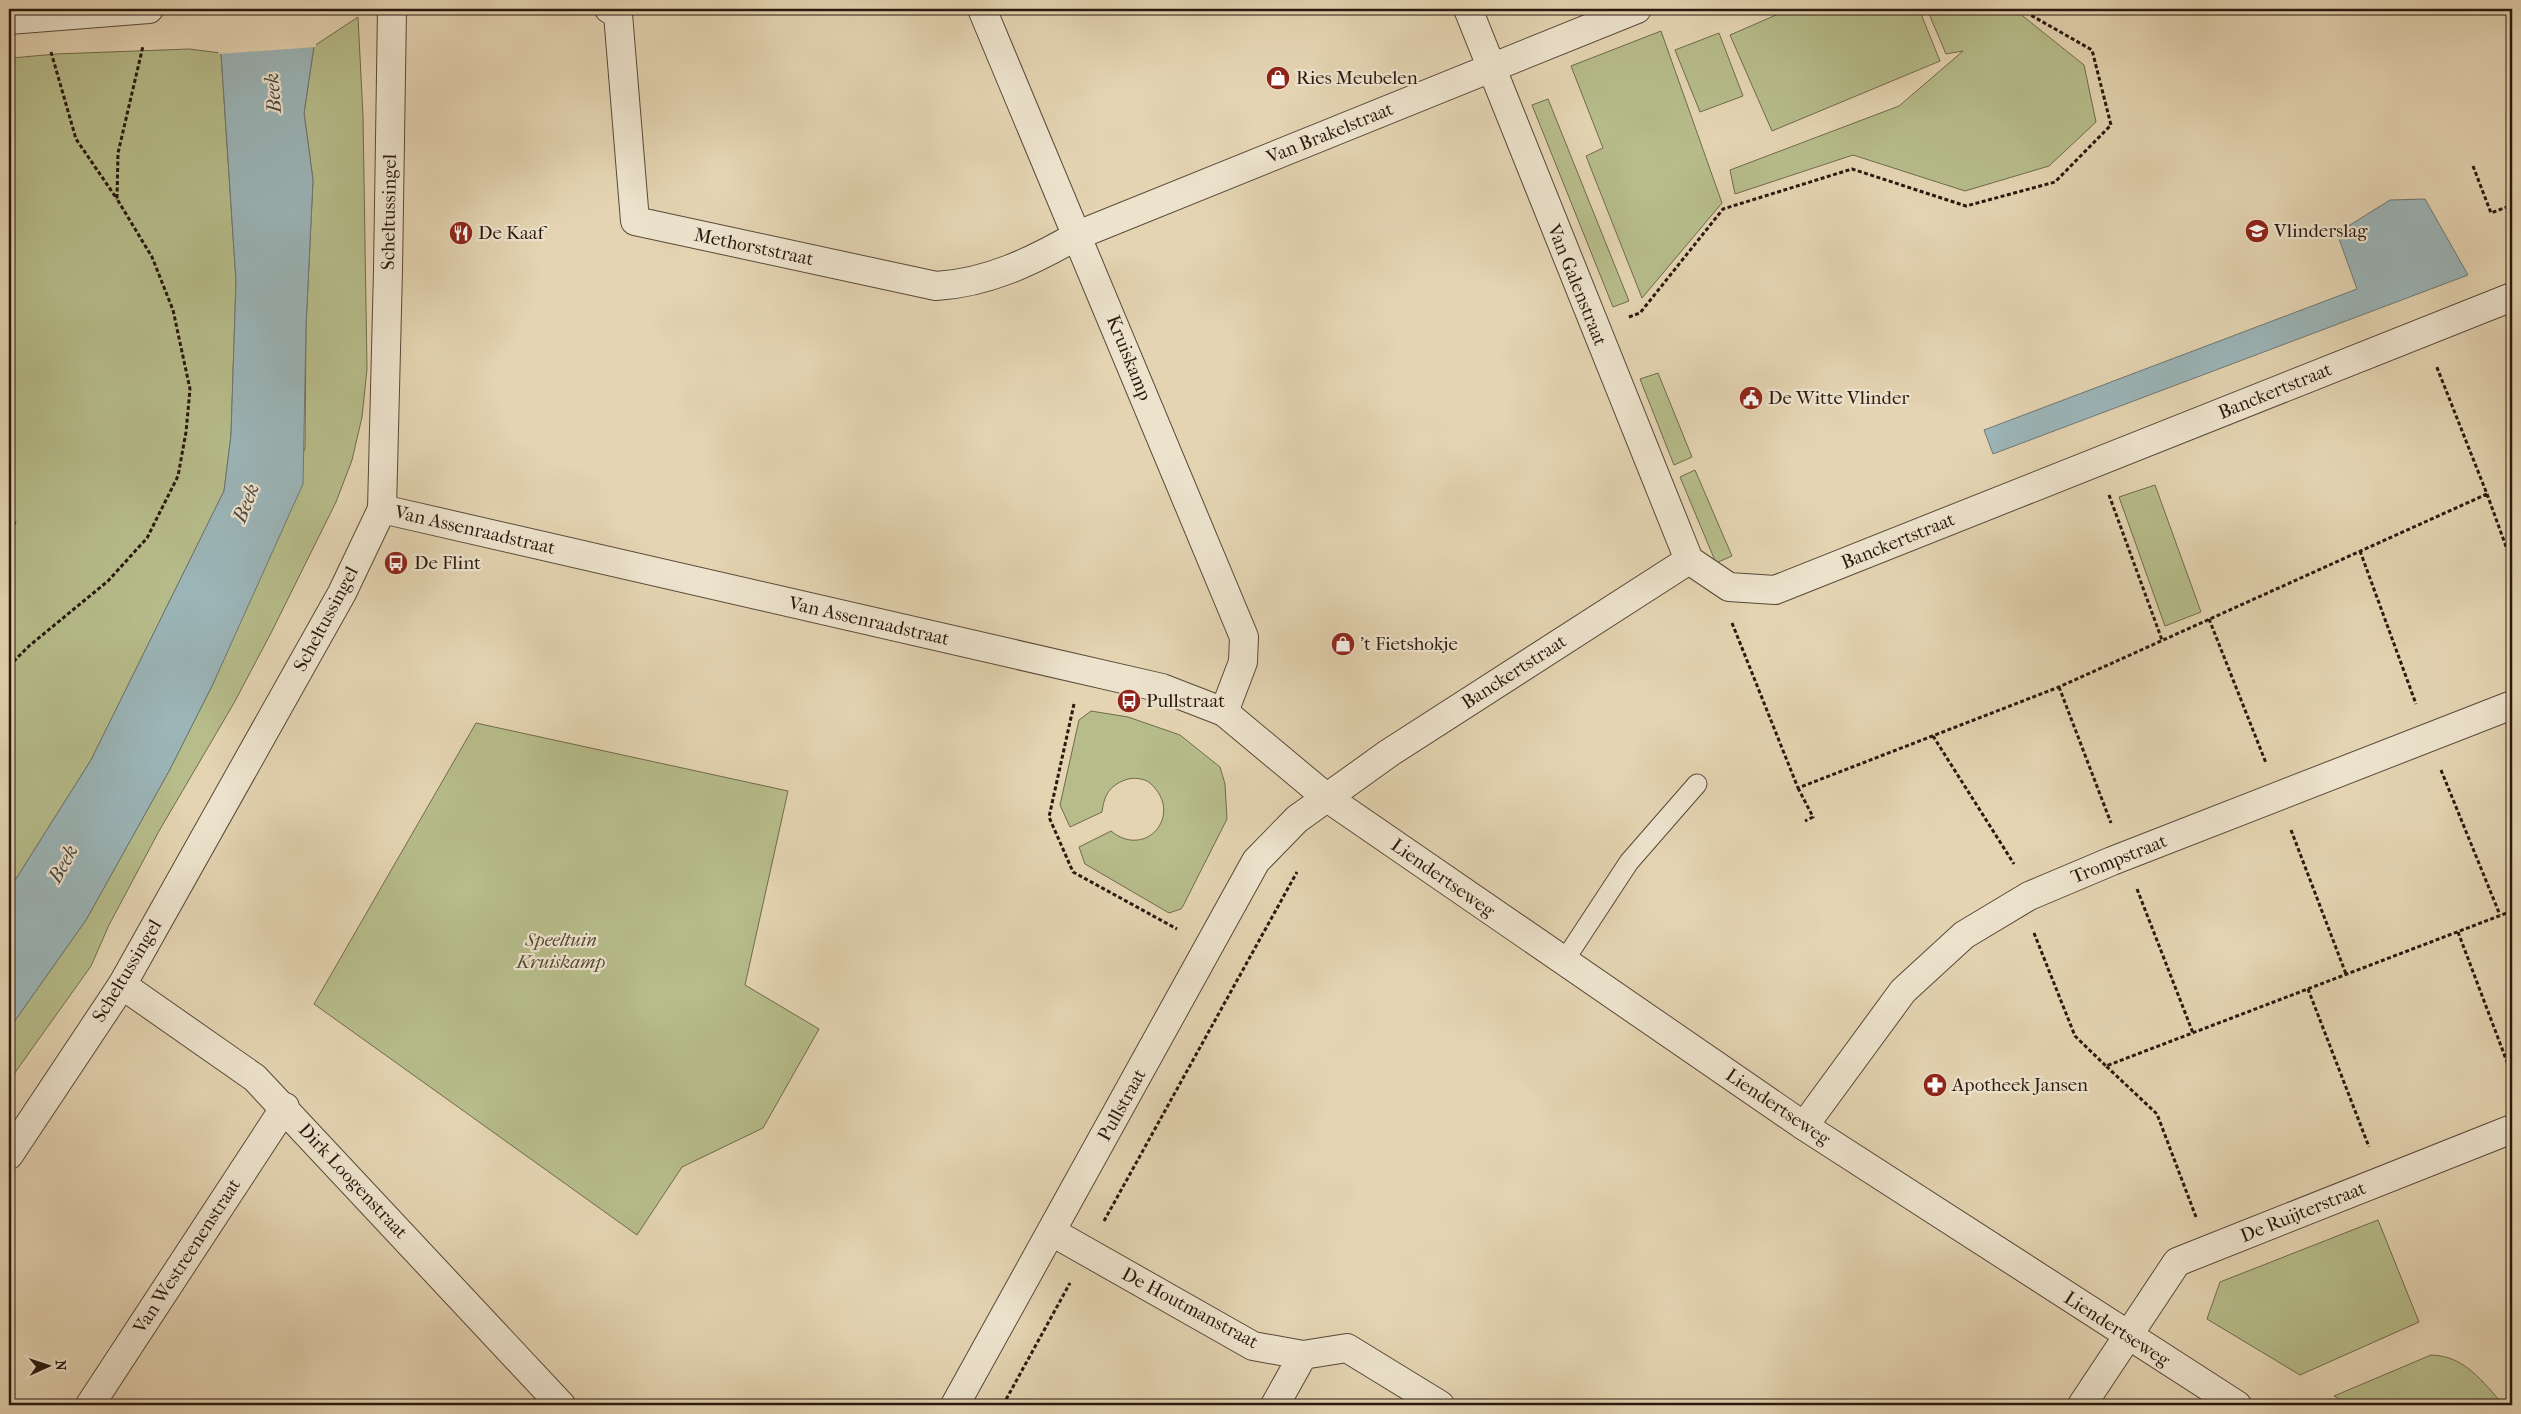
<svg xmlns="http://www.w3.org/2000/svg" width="2521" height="1414" font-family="'IM FELL French Canon',serif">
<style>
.green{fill:#b6bc8a;stroke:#706a4c}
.water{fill:#9bb5b8;stroke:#6e7774}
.pier{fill:#e4d4b2}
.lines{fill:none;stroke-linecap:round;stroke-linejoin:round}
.service-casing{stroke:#584838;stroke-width:21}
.minor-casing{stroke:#584838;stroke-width:30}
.tertiary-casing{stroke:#584838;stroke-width:30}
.path{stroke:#2a190f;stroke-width:3;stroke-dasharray:4 2.5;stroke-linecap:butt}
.service{stroke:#ede3cd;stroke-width:19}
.minor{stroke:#ede3cd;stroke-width:28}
.tertiary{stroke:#ede3cd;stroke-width:28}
.labels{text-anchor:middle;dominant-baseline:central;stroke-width:4.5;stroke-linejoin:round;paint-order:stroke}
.poi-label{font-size:19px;fill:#2a190f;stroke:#ede3cd;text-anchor:start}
.street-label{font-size:19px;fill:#2a190f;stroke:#ede3cd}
.park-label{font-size:19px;font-style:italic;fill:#544a34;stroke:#ede3cd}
.water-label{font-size:20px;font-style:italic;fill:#4c4842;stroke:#ede3cd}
</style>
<rect width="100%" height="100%" fill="#e4d4b2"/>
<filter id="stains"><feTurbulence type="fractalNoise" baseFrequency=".004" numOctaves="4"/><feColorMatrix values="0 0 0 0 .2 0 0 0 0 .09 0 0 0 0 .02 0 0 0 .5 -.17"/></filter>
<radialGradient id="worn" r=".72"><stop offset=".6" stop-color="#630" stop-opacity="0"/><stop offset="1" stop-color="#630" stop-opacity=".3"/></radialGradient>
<!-- green -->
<path class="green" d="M1790,9H1919L1940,61L1772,131L1730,35Z
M1927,9H2014L2084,65L2096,122L2049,166L1965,191L1853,155L1735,194L1730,170L1899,106L1963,51L1946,54Z
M358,17L363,116L367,369L362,417L352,460L336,502L271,633L234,703L159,831L109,925L91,966L9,1081V1029L86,920L169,771L213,684L238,626L305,448L306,326L313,180L304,113L314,46Z
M1661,31L1722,203L1642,298L1586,156L1603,148L1571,66Z
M1719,33L1743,96L1700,112L1675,50Z
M189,49L221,53L236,281L231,435L224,491L91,760L9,890V82L12,58L56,54Z
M1548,99L1629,301L1613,307L1532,105Z
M1658,373L1692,457L1674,465L1640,379Z
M1695,470L1732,556L1716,563L1680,477Z
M2155,485L2201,612L2165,626L2119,497Z
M1091,711L1128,717L1180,735L1220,767L1225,784L1227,819L1183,906L1181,909L1169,913L1085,864L1079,847L1111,831C1146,860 1185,814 1150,783C1144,778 1132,777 1125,780C1109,786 1104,796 1102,812L1070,827L1060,805L1079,720Z
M476,723L788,791L745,985L819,1029L763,1128L682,1167L637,1235L314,1004Z
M2378,1220L2419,1322L2300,1375L2207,1319L2220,1282Z
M2431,1355C2466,1356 2482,1382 2504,1405H2349L2334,1396Z"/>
<!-- water -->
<path class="water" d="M314,46L304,113L313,180L306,326L303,484L213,684L169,771L86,920L9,1029V890L91,760L224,491L231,435L236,281L221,53Z
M2425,199L2468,275L1993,454L1984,430L2357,289L2337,233L2390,200Z"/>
<!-- pier -->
<path class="pier" d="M203,9H314L316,47L219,54Z"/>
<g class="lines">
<!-- service casing -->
<g class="service-casing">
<path id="service" d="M1564,961L1629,862L1697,784"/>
</g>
<!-- minor casing -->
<g class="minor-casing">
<path id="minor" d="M609,9L618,14L635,221L936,286C988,283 1033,261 1078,235L1637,9
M982,9L1244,637L1243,662L1224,712
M1468,9L1689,560
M9,20L149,9
M382,509L388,270L392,9
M1689,560L1729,587L1775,590L2512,297
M122,985L255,1078L561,1405
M1804,1126L1903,991L1964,935L2029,896L2112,861L2512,705
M1052,1232L1253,1346L1303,1355L1347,1348L1440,1405
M90,1405L285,1107
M955,1405L1256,861L1297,819L1389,753L1689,560
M1275,1405L1303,1355
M2082,1405L2177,1262L2512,1129"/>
</g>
<!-- tertiary casing -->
<g class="tertiary-casing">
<path id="tertiary" d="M9,1155L122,985L342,593L382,509L1162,688L1224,712L1326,797L1804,1126L2237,1405"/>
</g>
<!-- path -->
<path class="path" d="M51,52L76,139L117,199
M2473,166L2491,213L2512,205
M1629,317L1640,313L1723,209L1852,169L1966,206L2055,182L2111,125L2092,50L2020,9
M9,440L13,443L9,473
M2487,494L2512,563
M2109,495L2162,640
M9,521L16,523
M2360,551L2416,704
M2209,619L2266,763
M1732,623L1798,788L2059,687L2487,494L2436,365
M9,666L29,646L108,581L147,538L178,476L186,432L190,389L173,310L152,257L117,199L118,153L143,46
M2059,687L2111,823
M1074,704L1049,817L1073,872L1177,929
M1933,736L2014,864
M2441,770L2500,915
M1798,788L1813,817L1805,821
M2291,830L2346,974
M2137,889L2193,1033
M2458,932L2512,1075
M2034,933L2075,1036L2106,1066
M2308,989L2369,1147
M2196,1217L2157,1114L2106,1066L2512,911
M1104,1221L1297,872
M1003,1405L1070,1283"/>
<!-- service -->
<use href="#service" class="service"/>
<!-- minor -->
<use href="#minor" class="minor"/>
<!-- tertiary -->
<use href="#tertiary" class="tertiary"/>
</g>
<!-- icons -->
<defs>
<g id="shop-disc" transform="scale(1.25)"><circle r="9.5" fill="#8f2418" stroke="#ede3cd"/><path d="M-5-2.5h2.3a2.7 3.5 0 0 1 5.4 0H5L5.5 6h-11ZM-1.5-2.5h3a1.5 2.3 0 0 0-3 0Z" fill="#fff"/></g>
<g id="school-disc" transform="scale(1.25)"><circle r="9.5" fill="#8f2418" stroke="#ede3cd"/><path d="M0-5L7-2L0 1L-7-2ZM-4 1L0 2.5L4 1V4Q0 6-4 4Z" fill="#fff"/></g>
<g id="restaurant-disc" transform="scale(1.25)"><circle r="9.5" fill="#8f2418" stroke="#ede3cd"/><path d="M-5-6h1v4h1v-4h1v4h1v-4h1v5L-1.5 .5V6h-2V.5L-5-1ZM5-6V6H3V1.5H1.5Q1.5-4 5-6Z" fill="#fff"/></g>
<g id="civic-disc" transform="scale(1.25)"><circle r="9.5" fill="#8f2418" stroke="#ede3cd"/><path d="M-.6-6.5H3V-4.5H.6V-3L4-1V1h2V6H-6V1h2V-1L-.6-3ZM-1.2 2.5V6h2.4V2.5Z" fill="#fff"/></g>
<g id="bus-disc" transform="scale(1.25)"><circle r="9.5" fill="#8f2418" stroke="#ede3cd"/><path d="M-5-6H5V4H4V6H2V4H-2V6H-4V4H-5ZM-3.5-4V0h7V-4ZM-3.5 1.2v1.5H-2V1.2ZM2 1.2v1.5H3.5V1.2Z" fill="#fff"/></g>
<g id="pharmacy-disc" transform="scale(1.25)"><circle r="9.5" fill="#8f2418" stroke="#ede3cd"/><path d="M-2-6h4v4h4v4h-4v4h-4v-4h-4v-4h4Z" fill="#fff"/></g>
</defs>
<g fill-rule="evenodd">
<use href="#shop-disc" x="1278" y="78"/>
<use href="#school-disc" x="2257" y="231"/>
<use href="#restaurant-disc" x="461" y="233"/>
<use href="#civic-disc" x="1751" y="398"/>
<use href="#bus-disc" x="396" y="563"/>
<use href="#shop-disc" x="1343" y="644"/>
<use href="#bus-disc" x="1129" y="701"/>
<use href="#pharmacy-disc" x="1935" y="1085"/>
</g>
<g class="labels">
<!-- poi labels -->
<g class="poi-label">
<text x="1296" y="78">Ries Meubelen</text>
<text x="2274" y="231">Vlinderslag</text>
<text x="478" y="233">De Kaaf</text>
<text x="1768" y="398">De Witte Vlinder</text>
<text x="414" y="563">De Flint</text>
<text x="1360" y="644">'t Fietshokje</text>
<text x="1146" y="701">Pullstraat</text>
<text x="1952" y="1085">Apotheek Jansen</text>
</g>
<!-- street labels -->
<g class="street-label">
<text transform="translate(1330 133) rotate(-22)">Van Brakelstraat</text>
<text transform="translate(389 212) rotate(-89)">Scheltussingel</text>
<text transform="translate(754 247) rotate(12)">Methorststraat</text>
<text transform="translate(1577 285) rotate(68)">Van Galenstraat</text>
<text transform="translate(1129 358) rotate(68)">Kruiskamp</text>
<text transform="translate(2275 391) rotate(-22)">Banckertstraat</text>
<text transform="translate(475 530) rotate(13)">Van Assenraadstraat</text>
<text transform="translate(1898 541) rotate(-22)">Banckertstraat</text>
<text transform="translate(326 619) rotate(-62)">Scheltussingel</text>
<text transform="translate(869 621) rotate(13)">Van Assenraadstraat</text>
<text transform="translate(1514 672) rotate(-33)">Banckertstraat</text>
<text transform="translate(2119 859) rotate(-22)">Trompstraat</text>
<text transform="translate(1443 878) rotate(35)">Liendertseweg</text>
<text transform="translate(127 971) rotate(-59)">Scheltussingel</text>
<text transform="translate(1122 1105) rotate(-61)">Pullstraat</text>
<text transform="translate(1778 1107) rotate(34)">Liendertseweg</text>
<text transform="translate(353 1181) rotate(47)">Dirk Loogenstraat</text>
<text transform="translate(2303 1212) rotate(-22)">De Ruijterstraat</text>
<text transform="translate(187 1256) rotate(-57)">Van Westreenenstraat</text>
<text transform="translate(1190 1308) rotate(28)">De Houtmanstraat</text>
<text transform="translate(2117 1329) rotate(33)">Liendertseweg</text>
</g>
<!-- park labels -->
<g class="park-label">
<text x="561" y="940">Speeltuin<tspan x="561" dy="22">Kruiskamp</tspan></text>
</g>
<!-- water labels -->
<g class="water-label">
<text transform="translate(273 93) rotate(-94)">Beek</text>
<text transform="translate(246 503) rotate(-68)">Beek</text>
<text transform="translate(63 864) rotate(-61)">Beek</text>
</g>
</g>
<!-- margin -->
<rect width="2521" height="1414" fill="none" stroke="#e4d4b2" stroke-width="30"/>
<rect x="10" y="10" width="2501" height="1394" fill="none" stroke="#2a190f" stroke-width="2.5"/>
<rect x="15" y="15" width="2491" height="1384" fill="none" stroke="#2a190f"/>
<!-- north arrow -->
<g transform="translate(48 1366) rotate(87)" stroke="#ede3cd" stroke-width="4" paint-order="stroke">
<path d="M0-4L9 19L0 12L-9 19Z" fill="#2a190f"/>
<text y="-8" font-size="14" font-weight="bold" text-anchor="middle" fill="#2a190f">N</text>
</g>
<rect width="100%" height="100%" filter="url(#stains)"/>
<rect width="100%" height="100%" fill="url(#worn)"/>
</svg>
